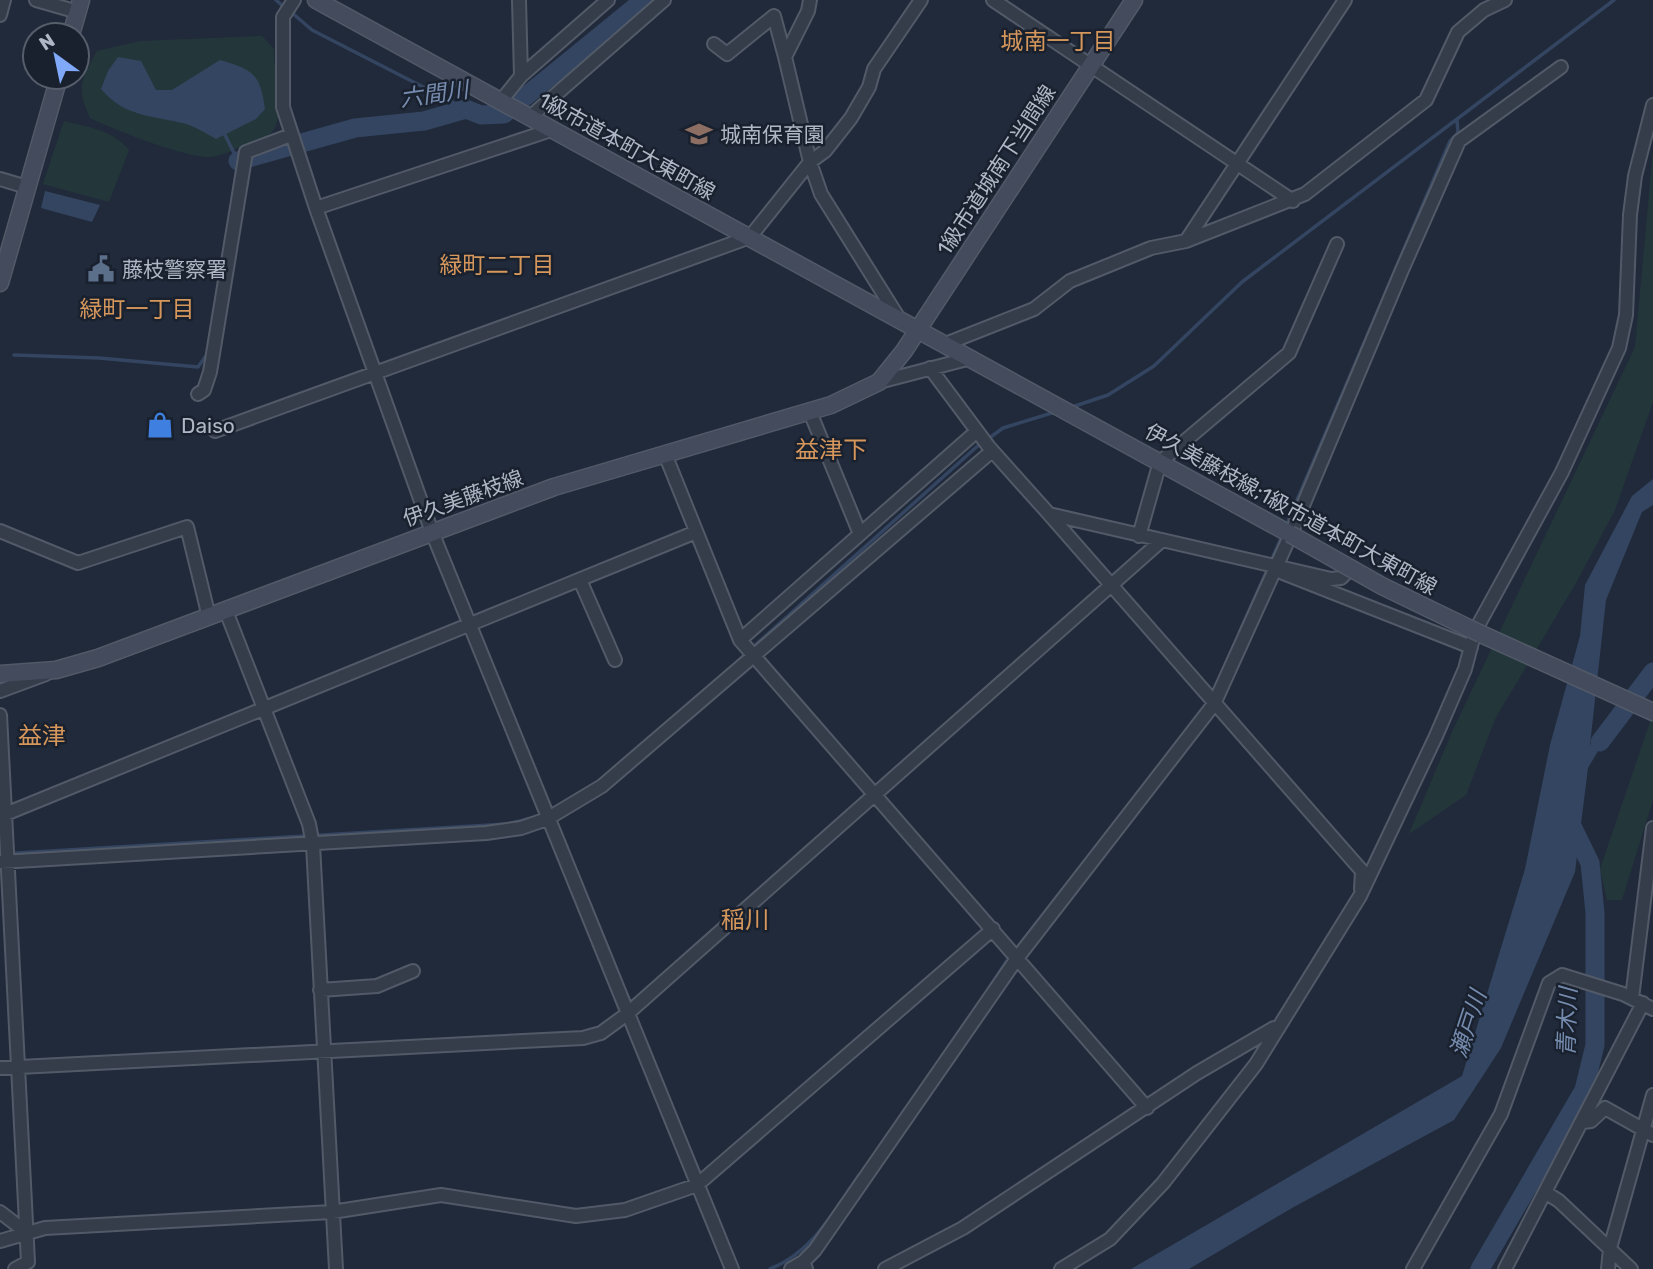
<svg xmlns="http://www.w3.org/2000/svg" width="1653" height="1269" font-family="Rubik,'Noto Sans JP',sans-serif">
<style>
.green{fill:#23373b}
.water{fill:#344561}
.lines{fill:none;stroke-linecap:round;stroke-linejoin:round}
.stream{stroke:#344561;stroke-width:3.5}
.river{stroke:#344561;stroke-width:19}
.street-casing{stroke:#525a68;stroke-width:16}
.secondary-casing{stroke:#525a68;stroke-width:19}
.street{stroke:#353c4a;stroke-width:12}
.secondary{stroke:#434b5d;stroke-width:16}
.secondary-bridge-casing{stroke:#525a68;stroke-width:19;stroke-linecap:butt}
.secondary-bridge{stroke:#434b5d;stroke-width:16}
.labels{text-anchor:middle;dominant-baseline:central;stroke-width:5;stroke-linejoin:round;paint-order:stroke}
.poi-label{font-size:21px;fill:#afb7c6;stroke:#1a212e;text-anchor:start}
.street-label{font-size:21px;fill:#afb7c6;stroke:#1a212e}
.neighbourhood-label{font-size:23px;fill:#d5975c;stroke:#1a212e}
.water-label{font-size:23px;font-style:italic;fill:#768caf;stroke:#1a212e}
.quarter-label{font-size:24px;fill:#d5975c;stroke:#1a212e}
</style>
<rect width="100%" height="100%" fill="#212a3a"/>
<!-- green -->
<path class="green" d="M262,36L274,49C273,74 286,106 274,129C268,139 257,141 247,144C237,148 222,156 211,157C185,158 115,130 90,118C76,87 81,80 97,51L140,41Z
M64,121C88,127 113,130 129,150L109,202L43,184Z
M1653,150V402L1615,510L1576,583L1495,719L1466,795L1409,834L1452,732L1635,347Z
M1653,713V800L1622,900H1607L1600,869Z"/>
<!-- water -->
<path class="water" d="M118,57L141,61L156,90H172L220,60C254,70 260,74 265,109L256,119L216,139C207,134 196,127 186,124C152,115 126,118 101,89L108,71Z
M45,191L100,205L92,222L41,208Z
M1653,479V505L1642,512L1606,600L1590,745L1608,721L1614,724L1588,768L1575,872L1501,1048L1454,1120L1292,1208L1189,1269H1131L1462,1076L1525,869L1550,745L1580,636L1585,585L1632,496Z"/>
<g class="lines">
<!-- stream -->
<path class="stream" d="M276,0L285,8
M291,12L312,30L466,109
M223,131L238,161L229,221
M14,355L99,358L198,367L208,353
M1072,407L1108,395L1154,366L1242,282L1614,0
M988,439L1003,428L1055,412
M1286,526L1450,141L1458,133L1457,120
M1271,561L1282,536
M1240,631L1268,568
M752,648L981,443
M732,667L747,653
M0,854L507,824L532,818
M1015,950L1103,838
M989,988L1010,956
M770,1269C813,1252 834,1211 859,1175"/>
<!-- river -->
<path class="river" d="M238,161L355,128L424,121L466,109L481,115L504,114L644,0
M1600,742L1653,672
M1480,1269L1584,1090L1595,1045V913L1590,863L1568,818"/>
<!-- street casing -->
<g class="street-casing">
<path id="street" d="M36,0L78,12
M294,0L283,17V107L316,208L432,532L732,1269
M519,0L521,76
M810,0L808,11L785,57L810,162L821,194L898,317
M993,0L1293,201
M0,15L4,0
M714,44L727,54L774,16L785,57
M501,101L521,76L608,0
M530,117L664,0
M0,179L27,187
M316,208L551,130
M1186,241L1345,0
M948,343L1034,309L1070,281L1151,248L1186,241L1305,194L1426,100L1458,32L1484,10L1505,0
M930,368L989,447L1049,514L1331,579L1341,578L1351,568
M879,382L971,358
M198,394L204,390L210,372L246,152L291,135
M810,412L860,534
M215,431L750,237L810,162L825,151L851,118L869,87L874,69L921,0
M665,454L740,640L1147,1108
M1049,514L1362,871L1361,889
M0,531L78,563L187,527L209,617
M1139,536L1160,462L1289,353L1337,244
M1283,573L1471,647
M580,580L615,660
M226,611L309,824L313,845L336,1269
M740,640L977,431
M0,691L46,674
M0,715L28,1262L15,1269
M3,815L696,532
M0,862L486,833L521,828L547,819L602,786L992,451
M320,990L377,986L413,971
M1632,998L1653,828
M0,1068L583,1038L601,1033L627,1014L1161,541
M1583,1122L1591,1121L1605,1108L1653,1135
M1545,1192L1559,1201L1631,1269
M0,1212L26,1232
M0,1241L45,1228L332,1212L441,1195L576,1216L625,1210L697,1185L993,929
M803,1262L815,1250L1018,957L1214,704L1291,534L1402,270L1459,141L1561,67
M791,1269L803,1262L806,1269
M885,1269L963,1228L1197,1073L1274,1028
M1061,1269L1110,1239L1163,1183L1256,1064L1360,896L1436,736L1465,669L1475,631L1562,472L1619,348L1626,315L1630,215L1635,176L1653,105
M1413,1269L1501,1114L1549,983L1562,975L1623,994L1653,1009
M1505,1269L1643,1003
M1608,1269L1610,1248L1653,1095"/>
</g>
<!-- secondary casing -->
<g class="secondary-casing">
<path id="secondary" d="M316,0L1290,534
M71,35L81,0
M0,283L59,77
M1481,634L1653,712
M0,674L56,670L98,658L554,487L831,405L879,382L904,351L1134,0"/>
</g>
<!-- street -->
<use href="#street" class="street"/>
<!-- secondary -->
<use href="#secondary" class="secondary"/>
<!-- secondary-bridge casing -->
<g class="secondary-bridge-casing">
<path id="secondary-bridge" d="M1290,534L1382,586L1481,634"/>
</g>
<!-- secondary-bridge -->
<use href="#secondary-bridge" class="secondary-bridge"/>
</g>
<!-- icons -->
<defs>
<g id="school-bare" transform="scale(2.1)"><path d="M0-5L7-2L0 1L-7-2ZM-4 1L0 2.5L4 1V4Q0 6-4 4Z" fill="#8d6e63" stroke="#1a212e" stroke-width="2.5" paint-order="stroke"/></g>
<g id="civic-bare" transform="scale(2.1)"><path d="M-.6-6.5H3V-4.5H.6V-3L4-1V1h2V6H-6V1h2V-1L-.6-3ZM-1.2 2.5V6h2.4V2.5Z" fill="#5c6f8a" stroke="#1a212e" stroke-width="2.5" paint-order="stroke"/></g>
<g id="shop-bare" transform="scale(2.1)"><path d="M-5-2.5h2.3a2.7 3.5 0 0 1 5.4 0H5L5.5 6h-11ZM-1.5-2.5h3a1.5 2.3 0 0 0-3 0Z" fill="#3f7fe0" stroke="#1a212e" stroke-width="2.5" paint-order="stroke"/></g>
</defs>
<g fill-rule="evenodd">
<use href="#school-bare" x="699" y="134"/>
<use href="#civic-bare" x="101" y="269"/>
<use href="#shop-bare" x="160" y="425"/>
</g>
<g class="labels">
<!-- poi labels -->
<g class="poi-label">
<text x="720" y="134">城南保育園</text>
<text x="122" y="269">藤枝警察署</text>
<text x="181" y="425">Daiso</text>
</g>
<!-- street labels -->
<g class="street-label">
<text transform="translate(627 146) rotate(29)">1級市道本町大東町線</text>
<text transform="translate(996 170) rotate(-57)">1級市道城南下当間線</text>
<text transform="translate(463 498) rotate(-20)">伊久美藤枝線</text>
<text transform="translate(1291 509) rotate(29)">伊久美藤枝線;1級市道本町大東町線</text>
</g>
<!-- neighbourhood labels -->
<g class="neighbourhood-label">
<text x="1058" y="41">城南一丁目</text>
<text x="497" y="265">緑町二丁目</text>
<text x="137" y="309">緑町一丁目</text>
</g>
<!-- water labels -->
<g class="water-label">
<text transform="translate(434 94) rotate(-8)">六間川</text>
<text transform="translate(1567 1022) rotate(-88)">青木川</text>
<text transform="translate(1468 1024) rotate(-72)">瀬戸川</text>
</g>
<!-- quarter labels -->
<g class="quarter-label">
<text x="831" y="450">益津下</text>
<text x="42" y="736">益津</text>
<text x="745" y="920">稲川</text>
</g>
</g>
<!-- north arrow -->
<g transform="translate(56 56) rotate(327)"><circle r="33" fill="#1a212e" stroke="#565d6b" stroke-width="2"/>
<path d="M0-5L12 26L0 18L-12 26Z" fill="#81a9f9"/>
<text y="-10" font-size="19" font-weight="bold" text-anchor="middle" fill="#afb7c6">N</text>
</g>
</svg>
